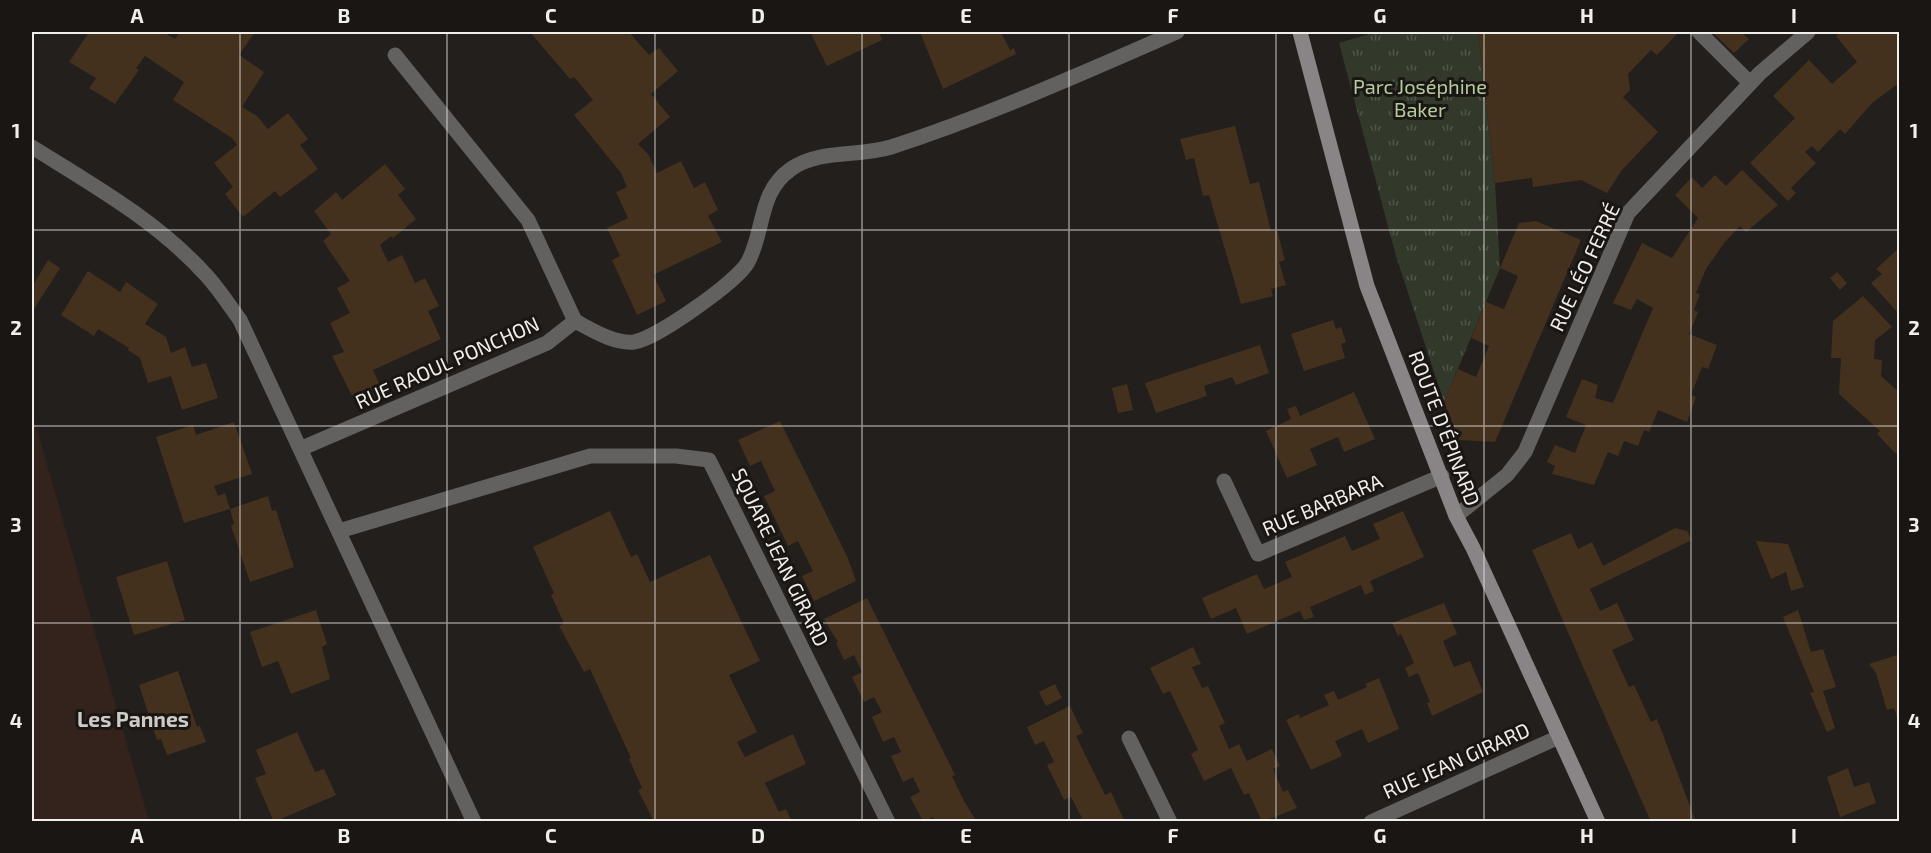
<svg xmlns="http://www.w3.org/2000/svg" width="1931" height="853" font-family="'Exo 2',sans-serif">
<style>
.education{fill:#34221c}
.grass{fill:url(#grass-tufts)}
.building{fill:#43311e}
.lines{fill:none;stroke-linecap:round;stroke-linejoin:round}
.minor{stroke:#636060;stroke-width:15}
.secondary{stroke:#898485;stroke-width:15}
.grid{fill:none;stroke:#f1efec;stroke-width:1.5;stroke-opacity:0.55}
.labels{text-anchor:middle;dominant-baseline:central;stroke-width:6;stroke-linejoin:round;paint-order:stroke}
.park-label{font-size:20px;fill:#b5cc9c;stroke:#1a1613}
.street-label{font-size:20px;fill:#f1efec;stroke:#1a1613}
.neighbourhood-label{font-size:21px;font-weight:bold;fill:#cecac5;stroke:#1a1613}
.neatline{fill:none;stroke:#f1efec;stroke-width:2}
.grid-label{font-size:20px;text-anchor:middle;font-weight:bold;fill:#f1efec}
</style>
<defs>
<pattern id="grass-tufts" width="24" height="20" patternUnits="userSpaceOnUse" patternTransform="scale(1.5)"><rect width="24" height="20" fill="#32392b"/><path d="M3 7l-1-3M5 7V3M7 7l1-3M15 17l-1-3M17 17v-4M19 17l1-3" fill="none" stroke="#50564a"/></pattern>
</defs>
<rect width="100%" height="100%" fill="#231f1c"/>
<!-- education -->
<path class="education" d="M32,412L149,821H32Z"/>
<!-- grass -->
<path class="grass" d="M1376,32H1478L1495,183L1500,268L1444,402L1396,256L1339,43Z"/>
<!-- building -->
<path class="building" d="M89,32H163L175,39L180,32H255L239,55L264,72L242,107L257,116L268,129L288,113L308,139L300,145L318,169L280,197L275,191L243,217L225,194L233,187L214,163L237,145L232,138L173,100L184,82L145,56L136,68L139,70L115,104L89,88L96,78L69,62Z
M530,32H623L626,35L629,32L649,55L659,48L678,71L651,94L670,117L638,144L648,154L657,173L681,161L694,188L705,182L718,210L708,216L722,242L653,275L666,301L637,315L612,260L620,256L607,228L628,218L616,192L627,187L621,173L574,115L593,100L574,77L570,79Z
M810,32H879L882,40L827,66Z
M920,32H1001L1010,50L1014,48L1016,54L943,89Z
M1478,32H1679L1657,55L1651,50L1628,74L1630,90L1623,97L1658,132L1622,170L1607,193L1581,180L1533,187L1532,178L1495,183Z
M1712,32H1741L1749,39L1734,53Z
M1841,32H1899V83L1872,103L1845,134L1840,129L1818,152L1812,146L1805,152L1816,163L1791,188L1796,193L1788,201L1750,163L1795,118L1773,96L1809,60L1832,84L1857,62L1836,36Z
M1235,126L1250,184L1259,182L1271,231L1277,230L1285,260L1279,262L1286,285L1271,289L1273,296L1241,304L1209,195L1203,196L1194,158L1186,160L1180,139Z
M385,164L405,189L398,195L416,219L393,238L391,236L380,245L388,262L402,255L415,283L425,278L439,306L428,311L441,339L373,370L386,398L359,410L332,356L344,352L330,323L350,313L337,288L350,281L323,241L331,234L314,211L336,192L342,200Z
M1742,170L1778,205L1746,232L1740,226L1724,243L1706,269L1696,293L1700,294L1694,310L1698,312L1689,334L1717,345L1708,369L1702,367L1691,395L1696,397L1687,422L1658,410L1649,432L1644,430L1638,446L1624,441L1618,456L1608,452L1594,485L1552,474L1555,466L1547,462L1555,445L1575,453L1586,425L1566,417L1582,379L1598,385L1595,398L1613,403L1653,308L1637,299L1631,310L1613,303L1642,243L1672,258L1698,218L1675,195L1692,177L1702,188L1715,175L1726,186Z
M1536,221L1581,240L1495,442L1459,440L1444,402L1458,369L1476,377L1489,346L1471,338L1486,302L1504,309L1518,276L1500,268L1519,223Z
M1899,248V314L1871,283L1882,274L1876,269Z
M48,260L60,268L32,312V287Z
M88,271L120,292L126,282L158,304L145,324L166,337L171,353L185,347L192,367L206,363L218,398L182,410L171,376L148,383L140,358L128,350L129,348L98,329L94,336L61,315Z
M1837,272L1847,283L1840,290L1830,278Z
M1863,296L1892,327L1875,340L1874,359L1882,360L1881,376L1899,392V453H1895L1877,434L1880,431L1839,394L1841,358H1831L1833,321Z
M1333,320L1336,329L1341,327L1346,342L1341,344L1345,358L1304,371L1291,334Z
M1260,345L1269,373L1236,385L1232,377L1204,386L1207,396L1156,413L1145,383Z
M1127,384L1133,410L1118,413L1112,388Z
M1354,392L1375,439L1344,452L1338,437L1310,449L1317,465L1287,478L1266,431L1291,419L1287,409L1296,406L1300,416Z
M780,421L847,556L856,581L814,601L802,576L813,571L798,541L788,546L764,496L775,491L761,461L750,466L738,440Z
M234,422L252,474L214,486L218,496L225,493L230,509L268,496L272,511L276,510L294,567L250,582L231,526L234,524L230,509L184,523L156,437L193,425L196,435Z
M610,511L631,557L637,554L650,582L710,555L760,661L729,675L757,732L737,742L745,757L793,734L806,764L765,783L779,812L786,809L792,822H654L638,790L642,788L629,759L631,758L590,669L584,672L559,626L564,623L551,595L554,593L533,547Z
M1403,511L1424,557L1370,581L1374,591L1365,595L1361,585L1310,607L1314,617L1304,620L1300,611L1247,634L1236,608L1211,619L1202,598L1257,574L1264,589L1292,577L1285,562L1345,536L1352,551L1380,539L1373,524Z
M1675,528L1687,531L1692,540L1590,589L1600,611L1617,603L1634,640L1612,650L1629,687L1634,685L1651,722L1657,719L1696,822H1651L1532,550L1571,533L1578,549L1592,542L1603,566Z
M1756,541L1788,544L1804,587L1791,591L1786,572L1771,579Z
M167,561L185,620L134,635L116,577Z
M867,598L955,775L952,776L964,801L977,822H935L933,817L923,821L910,797L920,792L913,777L903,782L891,756L901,752L894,737L883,742L872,717L882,712L874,697L864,702L852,677L862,672L854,655L844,660L836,643L838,642L824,619Z
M1444,603L1457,634L1443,641L1454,667L1470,661L1483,692L1432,716L1427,703L1430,702L1418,673L1409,677L1405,668L1414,663L1401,634L1398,636L1392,623Z
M316,610L327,644L322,647L330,679L291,694L278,661L262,667L250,632Z
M1798,610L1811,652L1823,649L1836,687L1823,691L1835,728L1827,732L1810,693L1814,692L1783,617Z
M1193,647L1201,664L1192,667L1202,688L1208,686L1225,723L1219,726L1229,749L1239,744L1247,761L1272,749L1280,766L1273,769L1283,792L1288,790L1297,808L1262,822L1249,793L1244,795L1231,768L1204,781L1191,754L1198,750L1170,691L1163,694L1150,668Z
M1897,655L1899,663V723L1894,708L1887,710L1876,673L1869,664Z
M178,671L197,727L200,726L206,742L167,755L161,739L157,740L139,685Z
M1379,678L1399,729L1368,743L1362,729L1335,741L1342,756L1311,770L1286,720L1299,714L1300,718L1329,705L1324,695L1334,691L1338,700L1367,687L1365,684Z
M1055,684L1062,698L1046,706L1039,692Z
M1070,706L1083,733L1076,736L1105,795L1111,792L1124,820L1121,822H1074L1082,818L1071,797L1064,800L1047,765L1054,762L1044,741L1035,745L1027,727Z
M297,732L315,772L324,769L336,795L274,822L255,778L266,774L256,750Z
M1848,768L1854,787L1869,782L1876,803L1840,817L1827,777Z"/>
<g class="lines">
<!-- minor -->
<path class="minor" d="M1699,32L1750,83
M395,55L528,220L575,321
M32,147C93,185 157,221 206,275C219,289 229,305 240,320L474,822
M575,321C592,330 614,344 634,342C656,339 738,281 748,262C765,230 758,192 791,169C819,149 859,157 891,147C989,115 1083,73 1177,32
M300,449L547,343L575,321
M1224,481L1258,554L1442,476
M1456,516L1507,475L1525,452L1628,213L1760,73L1808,32
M339,531L590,456H676L709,460L888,822
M1129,738L1170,822
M1371,822L1559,737"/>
<!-- secondary -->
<path class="secondary" d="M1300,32L1367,286L1456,516L1473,548L1598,822"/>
</g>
<!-- grid -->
<path class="grid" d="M240,32V822M447,32V822M655,32V822M862,32V822M1069,32V822M1276,32V822M1484,32V822M1691,32V822M32,230H1900M32,426H1900M32,623H1900"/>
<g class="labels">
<!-- park labels -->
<g class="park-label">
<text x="1420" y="86">Parc Joséphine<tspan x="1420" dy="23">Baker</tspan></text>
</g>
<!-- street labels -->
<g class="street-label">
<text transform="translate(1584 267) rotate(-65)">RUE LÉO FERRÉ</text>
<text transform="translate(447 362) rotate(-24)">RUE RAOUL PONCHON</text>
<text transform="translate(1445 428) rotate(69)">ROUTE D'ÉPINARD</text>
<text transform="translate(1322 504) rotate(-23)">RUE BARBARA</text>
<text transform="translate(781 557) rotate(64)">SQUARE JEAN GIRARD</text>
<text transform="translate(1456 760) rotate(-24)">RUE JEAN GIRARD</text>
</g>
<!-- neighbourhood labels -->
<g class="neighbourhood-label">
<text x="133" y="718">Les Pannes</text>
</g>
</g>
<!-- border -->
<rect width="1931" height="853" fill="none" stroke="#1a1613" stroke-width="66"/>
<rect x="33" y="33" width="1865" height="787" class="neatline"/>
<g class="grid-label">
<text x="137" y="23">A</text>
<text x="344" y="23">B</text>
<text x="551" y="23">C</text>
<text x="758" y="23">D</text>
<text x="966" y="23">E</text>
<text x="1173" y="23">F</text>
<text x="1380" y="23">G</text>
<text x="1587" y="23">H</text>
<text x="1794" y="23">I</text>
<text x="16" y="138">1</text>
<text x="1914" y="138">1</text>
<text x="16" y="335">2</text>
<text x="1914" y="335">2</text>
<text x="16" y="532">3</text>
<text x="1914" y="532">3</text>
<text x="16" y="728">4</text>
<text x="1914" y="728">4</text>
<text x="137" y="843">A</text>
<text x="344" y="843">B</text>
<text x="551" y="843">C</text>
<text x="758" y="843">D</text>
<text x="966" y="843">E</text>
<text x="1173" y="843">F</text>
<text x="1380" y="843">G</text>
<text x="1587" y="843">H</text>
<text x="1794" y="843">I</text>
</g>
</svg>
